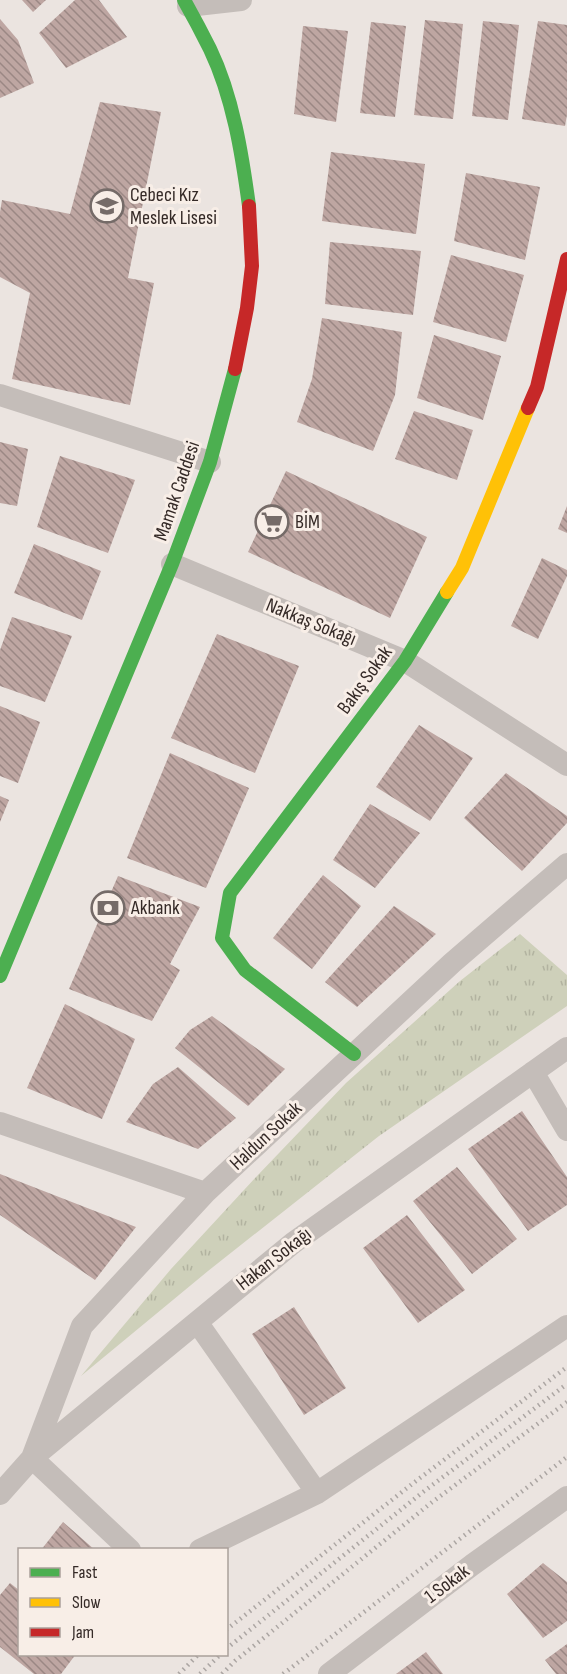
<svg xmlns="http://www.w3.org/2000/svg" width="567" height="1674" font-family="'Sofia Sans Condensed',sans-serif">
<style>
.grass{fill:url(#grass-tufts)}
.building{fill:url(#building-back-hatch)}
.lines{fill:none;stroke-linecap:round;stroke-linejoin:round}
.street{stroke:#c4bdb9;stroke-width:22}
.fast{stroke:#4caf50;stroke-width:14}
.slow{stroke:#ffc107;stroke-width:14}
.jam{stroke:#c62828;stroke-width:14}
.rail{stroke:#aca6a3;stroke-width:4.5;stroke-dasharray:1.5 4.5;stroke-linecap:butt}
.labels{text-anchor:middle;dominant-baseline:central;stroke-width:6;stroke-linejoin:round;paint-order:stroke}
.poi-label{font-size:20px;fill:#352a27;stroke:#f8eee7;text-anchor:start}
.street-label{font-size:20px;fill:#352a27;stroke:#f8eee7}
</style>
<defs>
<pattern id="grass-tufts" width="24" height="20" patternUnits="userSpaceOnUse" patternTransform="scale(1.5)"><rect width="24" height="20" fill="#ced0ba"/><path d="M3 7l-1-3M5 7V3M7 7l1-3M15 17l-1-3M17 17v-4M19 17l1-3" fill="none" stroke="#b2b3a0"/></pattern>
<pattern id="building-back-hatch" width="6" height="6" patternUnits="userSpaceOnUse" patternTransform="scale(1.5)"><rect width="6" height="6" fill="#bea6a2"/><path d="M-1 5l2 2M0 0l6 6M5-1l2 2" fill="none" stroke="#9b8784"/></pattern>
</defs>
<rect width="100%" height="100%" fill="#ebe4e0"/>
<!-- grass -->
<path class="grass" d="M520,934L567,975V1006L379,1136L208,1271L81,1376L171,1269L257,1176L346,1083L460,981Z"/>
<!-- building -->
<path class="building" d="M22,0H46L33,12Z
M75,0H99L127,37L66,68L39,33Z
M0,19L18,40L34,83L0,98Z
M425,20L463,24L453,119L414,115Z
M483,21L519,25L508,120L472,116Z
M538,21L567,25V115L565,126L522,119Z
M371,22L406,26L395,117L360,113Z
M303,26L348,31L336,122L294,114Z
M100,102L161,112L128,278L154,283L130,405L12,379L30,293L0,277V212L2,200L70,214Z
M331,152L425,164L416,234L322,221Z
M466,173L540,187L525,260L454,241Z
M330,242L421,251L413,315L325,304Z
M451,255L524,275L506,342L433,322Z
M322,318L402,332L395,395L373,451L297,422L312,379Z
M434,335L501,356L483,420L417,398Z
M414,411L473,430L457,480L395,459Z
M0,442L28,449L17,506L0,503Z
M60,456L135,480L108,553L37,527Z
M286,471L427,537L390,618L248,552Z
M567,506V533L558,529Z
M34,544L101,571L82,620L14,593Z
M542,558L567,570V576L538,639L511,626Z
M12,617L72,636L45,702L0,686V650Z
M217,634L299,666L255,773L171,738Z
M0,706L40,722L18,783L0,776Z
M419,725L473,758L430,821L376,787Z
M170,753L249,788L206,888L127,858Z
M506,773L567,816V823L522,871L464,818Z
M0,796L9,800L0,822Z
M370,804L420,833L375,888L333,860Z
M323,875L361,906L312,969L273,938Z
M118,876L200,907L170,964L180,970L152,1021L69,989Z
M394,906L436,934L357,1007L325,982Z
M65,1004L135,1039L102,1119L27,1088Z
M212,1016L285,1069L248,1106L175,1048L190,1030Z
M178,1067L236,1118L198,1149L126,1122L153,1084Z
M522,1111L567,1177V1205L528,1231L468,1149Z
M457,1167L517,1239L472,1274L413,1201Z
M0,1174L136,1227L95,1280L0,1215Z
M407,1215L465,1290L418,1323L363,1248Z
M294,1307L346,1388L304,1415L252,1334Z
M63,1522L95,1550H41Z
M543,1563L567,1582V1621L543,1638L507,1594Z
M10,1583L20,1591V1654H76L61,1674H34L0,1647V1595Z
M567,1644V1674H556L545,1660Z
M426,1652L443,1674H396Z"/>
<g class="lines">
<!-- street -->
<path class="street" d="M188,6L241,0
M0,395L210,462
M172,564L405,661L567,765
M533,1072L567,1130
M0,1123L205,1193
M197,1322L317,1493
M32,1458L82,1326L205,1193L452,963L567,864
M32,1458L130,1550
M0,1494L32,1458L293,1243L567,1048
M200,1550L317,1493L567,1326
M329,1674L472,1565L567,1497"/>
<!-- fast -->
<path class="fast" d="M184,0C193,16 202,33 210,49C233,97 242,154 249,206
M0,976L172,564L210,462L235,369
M354,1054L245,970L222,938L230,893L405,661L447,592"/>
<!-- slow -->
<path class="slow" d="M447,592L462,568L528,408"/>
<!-- jam -->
<path class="jam" d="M235,369L247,308L252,266L249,206
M528,408L537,387L567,259"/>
<!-- rail -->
<path class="rail" d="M226,1630L416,1481L567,1367
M226,1649L423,1492L567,1384
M179,1674L199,1654
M200,1674L221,1654
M222,1674L235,1661L431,1503L567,1402
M283,1674L567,1457"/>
</g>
<!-- icons -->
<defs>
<g id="school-ring" transform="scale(1.725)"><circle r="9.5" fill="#f8eee7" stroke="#756b68" stroke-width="1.5"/><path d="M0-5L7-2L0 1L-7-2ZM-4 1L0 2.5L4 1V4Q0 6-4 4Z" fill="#756b68"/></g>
<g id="supermarket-ring" transform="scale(1.725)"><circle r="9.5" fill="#f8eee7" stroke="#756b68" stroke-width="1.5"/><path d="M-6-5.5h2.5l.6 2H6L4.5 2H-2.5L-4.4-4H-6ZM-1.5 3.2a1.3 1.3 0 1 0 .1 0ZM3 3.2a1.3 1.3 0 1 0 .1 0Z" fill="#756b68"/></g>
<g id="bank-ring" transform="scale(1.725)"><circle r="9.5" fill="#f8eee7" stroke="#756b68" stroke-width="1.5"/><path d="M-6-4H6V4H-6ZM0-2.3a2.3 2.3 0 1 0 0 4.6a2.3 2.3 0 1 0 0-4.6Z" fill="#756b68"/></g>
</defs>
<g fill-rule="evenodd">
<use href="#school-ring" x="107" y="206"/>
<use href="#supermarket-ring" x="272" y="522"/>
<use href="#bank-ring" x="108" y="908"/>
</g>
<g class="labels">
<!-- poi labels -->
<g class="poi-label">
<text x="130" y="195">Cebeci Kız<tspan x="130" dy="23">Meslek Lisesi</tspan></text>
<text x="295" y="522">BİM</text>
<text x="131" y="908">Akbank</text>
</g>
<!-- street labels -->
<g class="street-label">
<text transform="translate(177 491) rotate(-71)">Mamak Caddesi</text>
<text transform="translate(311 622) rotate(22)">Nakkaş Sokağı</text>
<text transform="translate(365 680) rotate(-54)">Bakış Sokak</text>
<text transform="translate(266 1136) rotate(-43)">Haldun Sokak</text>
<text transform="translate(274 1259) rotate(-38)">Hakan Sokağı</text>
<text transform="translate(447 1584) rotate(-37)">1 Sokak</text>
</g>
</g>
<!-- legend -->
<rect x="18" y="1548" width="210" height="108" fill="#f8eee7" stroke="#aaa09a" stroke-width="1.5"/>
<rect x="30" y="1568" width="30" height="9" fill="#4caf50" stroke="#aaa09a" stroke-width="1.5"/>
<text x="72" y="1578" font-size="18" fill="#352a27">Fast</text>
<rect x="30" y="1598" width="30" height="9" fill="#ffc107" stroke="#aaa09a" stroke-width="1.5"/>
<text x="72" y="1608" font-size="18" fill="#352a27">Slow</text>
<rect x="30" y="1628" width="30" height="9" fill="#c62828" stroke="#aaa09a" stroke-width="1.5"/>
<text x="72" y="1638" font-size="18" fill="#352a27">Jam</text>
</svg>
